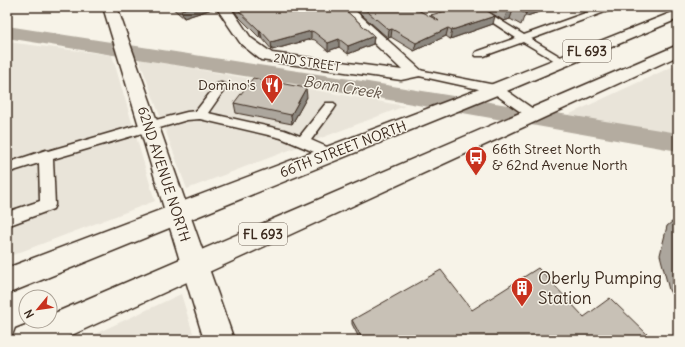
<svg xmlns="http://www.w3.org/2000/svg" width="685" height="347" font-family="Delius,sans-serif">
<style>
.built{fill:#e9e4d9}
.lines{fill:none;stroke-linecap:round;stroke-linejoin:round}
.canal{fill:#b4aca0;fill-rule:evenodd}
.lane-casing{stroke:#3b2a1e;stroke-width:3}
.street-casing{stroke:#3b2a1e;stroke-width:3}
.secondary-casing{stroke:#3b2a1e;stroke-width:3}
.primary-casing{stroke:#3b2a1e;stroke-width:3}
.lane{fill:#f7f3e8;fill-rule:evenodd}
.street{fill:#f7f3e8;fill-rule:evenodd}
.secondary{fill:#f7f3e8;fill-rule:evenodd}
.primary{fill:#f7f3e8;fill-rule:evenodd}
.wall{fill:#aca69d;stroke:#3b2a1e}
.shaded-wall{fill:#8c877f;stroke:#3b2a1e}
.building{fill:#c8c1b6;stroke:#3b2a1e}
.labels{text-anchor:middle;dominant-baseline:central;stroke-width:3;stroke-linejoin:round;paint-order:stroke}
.far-street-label{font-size:12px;fill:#3b2a1e;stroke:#f7f3e8}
.shield{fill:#f7f3e8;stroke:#73665b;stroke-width:1}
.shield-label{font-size:13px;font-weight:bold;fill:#3b2a1e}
.poi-label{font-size:14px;fill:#3b2a1e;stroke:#f7f3e8;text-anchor:end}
.street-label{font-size:14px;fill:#3b2a1e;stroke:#f7f3e8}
.water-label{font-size:15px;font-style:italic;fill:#5f5145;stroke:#f7f3e8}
.near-poi-label{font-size:17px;fill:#3b2a1e;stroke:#f7f3e8;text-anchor:start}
</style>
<rect width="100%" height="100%" fill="#f7f3e8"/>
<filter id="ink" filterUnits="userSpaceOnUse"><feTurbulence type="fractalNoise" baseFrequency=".025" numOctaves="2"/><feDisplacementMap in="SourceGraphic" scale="8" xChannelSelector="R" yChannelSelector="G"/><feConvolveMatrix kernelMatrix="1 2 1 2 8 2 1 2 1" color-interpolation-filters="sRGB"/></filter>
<g filter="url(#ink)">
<!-- built -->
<path class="built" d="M7,42L112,55L155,201L7,257Z
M139,59L405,106L187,189Z
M678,64V143L557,120Z
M181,294L195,340H82Z"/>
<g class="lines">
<!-- canal -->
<path class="canal" d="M7,26L350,79L678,133V151L350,93L7,38Z"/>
<!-- lane casing -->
<g class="lane-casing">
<path id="lane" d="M469,7H479L524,35L602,7H614L613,9L531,39L566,60L567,62L566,64L562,65L523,42L484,56H476L475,54L476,52L516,38Z
M414,69L500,86L536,111L538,114L536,117H528L492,92L410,74L409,72L410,70Z
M221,83L225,84L227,86L208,113L284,130L300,136L326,103H334L336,106L334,109L311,140L336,151L338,154L336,157L331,159L326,157L281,138L200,119L187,120L53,159L55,205L53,209L7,226V212L40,201L39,163L7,173V163L46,150L48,151L148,122L187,112L196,111L217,84Z"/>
</g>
<!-- street casing -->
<g class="street-casing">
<path id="street" d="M216,7H230L251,38L272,53L402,70L336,7H351L423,72L420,76L401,80L261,60L241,44Z"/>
</g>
<!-- secondary casing -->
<g class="secondary-casing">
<path id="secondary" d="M103,7H117L234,340H204Z"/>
</g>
<!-- primary casing -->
<g class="primary-casing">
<path id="primary" d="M678,10V19L502,93L7,294V268L490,85Z
M678,45V56L61,340H12L16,329L36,321H50V315Z"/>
</g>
<!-- lane -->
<use href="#lane" class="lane"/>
<!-- street -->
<use href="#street" class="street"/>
<!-- secondary -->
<use href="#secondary" class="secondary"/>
<!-- primary -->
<use href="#primary" class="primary"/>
</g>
<!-- wall -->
<path class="wall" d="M171,7H215V8L184,18Z
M232,7H342L374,36L373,44L348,54L339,47L328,51L315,40L311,39L272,50L262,38H260L238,16Z
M353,7H412L431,17V15L493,24L450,39L446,36L414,51L391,37L388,38Z
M482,7H554L524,17L521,25L510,19L504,21Z
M307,97L292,124L236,113L234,103Z
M678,217V306L669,290L660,255L667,226Z
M472,310L584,317L653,340H360L352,324V320Z"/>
<!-- shaded-wall -->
<path class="shaded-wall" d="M190,7H215V8L184,18L181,10Z
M514,7L510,19L504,21L508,9Z
M525,7H554L524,17L526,14Z
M495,16L493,24L450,39L452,30Z
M448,28L446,36L414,51L416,43Z
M392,29L391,37L388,38L389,30Z
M259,30H260L262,38H260Z
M311,31V39L272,50L271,42Z
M374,36L373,44L348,54V46Z
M339,39V47L328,51V43Z
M306,88L307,97L292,124L291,115Z"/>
<!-- building -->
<path class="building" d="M178,7H190L181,10Z
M235,7H342L374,36L348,46L339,39L328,43L314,32L311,31L271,42L260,30H259Z
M362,7H412L439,21L431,15L459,7H481L495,16L452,30L448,28L416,43L392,29L389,30Z
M504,7H514L508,9Z
M514,7H525L526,14Z
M253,78L306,88L291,115L234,103Z
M678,236V248L677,243Z
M538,268L584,317L610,298L653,340H363L352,320L441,270L472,310Z"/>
</g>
<!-- icons -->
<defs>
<g id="restaurant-pin" transform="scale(1.15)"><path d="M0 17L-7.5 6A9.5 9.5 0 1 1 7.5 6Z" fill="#c8321e" stroke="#f7f3e8"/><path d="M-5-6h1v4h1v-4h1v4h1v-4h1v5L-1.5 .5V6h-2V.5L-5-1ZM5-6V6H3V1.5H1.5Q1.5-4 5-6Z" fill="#fff"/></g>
<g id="bus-pin" transform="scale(1.15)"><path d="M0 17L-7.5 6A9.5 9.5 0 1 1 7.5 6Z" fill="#c8321e" stroke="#f7f3e8"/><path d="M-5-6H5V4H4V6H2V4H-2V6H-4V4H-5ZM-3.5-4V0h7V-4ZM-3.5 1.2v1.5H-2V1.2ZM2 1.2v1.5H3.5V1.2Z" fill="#fff"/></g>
<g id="building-pin" transform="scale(1.15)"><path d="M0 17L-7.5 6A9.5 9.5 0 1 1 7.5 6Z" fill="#c8321e" stroke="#f7f3e8"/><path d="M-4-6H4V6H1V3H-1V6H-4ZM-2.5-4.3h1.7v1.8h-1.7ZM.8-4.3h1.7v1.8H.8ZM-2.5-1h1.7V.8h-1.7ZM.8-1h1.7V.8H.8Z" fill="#fff"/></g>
</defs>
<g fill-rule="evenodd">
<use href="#restaurant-pin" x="272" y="85"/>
<use href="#bus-pin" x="476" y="157"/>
<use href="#building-pin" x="522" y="288"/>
</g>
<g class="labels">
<!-- far-street labels -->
<g class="far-street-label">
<text transform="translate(307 62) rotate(8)">2ND STREET</text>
</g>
<!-- shield labels -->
<g class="shield">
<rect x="563" y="40" width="48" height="22" rx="3"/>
<rect x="239" y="223" width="48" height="22" rx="3"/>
</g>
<g class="shield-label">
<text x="587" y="51">FL 693</text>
<text x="263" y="234">FL 693</text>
</g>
<!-- poi labels -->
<g class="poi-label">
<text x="256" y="85">Domino's</text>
<text x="492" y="149" text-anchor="start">66th Street North<tspan x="492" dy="16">&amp; 62nd Avenue North</tspan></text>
</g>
<!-- street labels -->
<g class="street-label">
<text transform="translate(343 149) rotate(-21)">66TH STREET NORTH</text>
<text transform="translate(164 174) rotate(72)">62ND AVENUE NORTH</text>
</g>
<!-- water labels -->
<g class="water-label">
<text transform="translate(342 87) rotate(9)">Bonn Creek</text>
</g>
<!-- near-poi labels -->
<g class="near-poi-label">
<text x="538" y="278">Oberly Pumping<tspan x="538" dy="20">Station</tspan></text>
</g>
</g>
<!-- margin -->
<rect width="685" height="347" fill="none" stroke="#f7f3e8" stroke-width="24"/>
<rect x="12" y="12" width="661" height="323" fill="none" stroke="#3b2a1e" stroke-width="1.5" filter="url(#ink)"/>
<!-- north arrow -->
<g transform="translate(38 309) rotate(241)"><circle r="19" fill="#f7f3e8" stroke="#aca397"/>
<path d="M0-3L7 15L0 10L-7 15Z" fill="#c8321e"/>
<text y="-6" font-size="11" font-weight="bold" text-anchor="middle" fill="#3b2a1e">N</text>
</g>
</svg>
